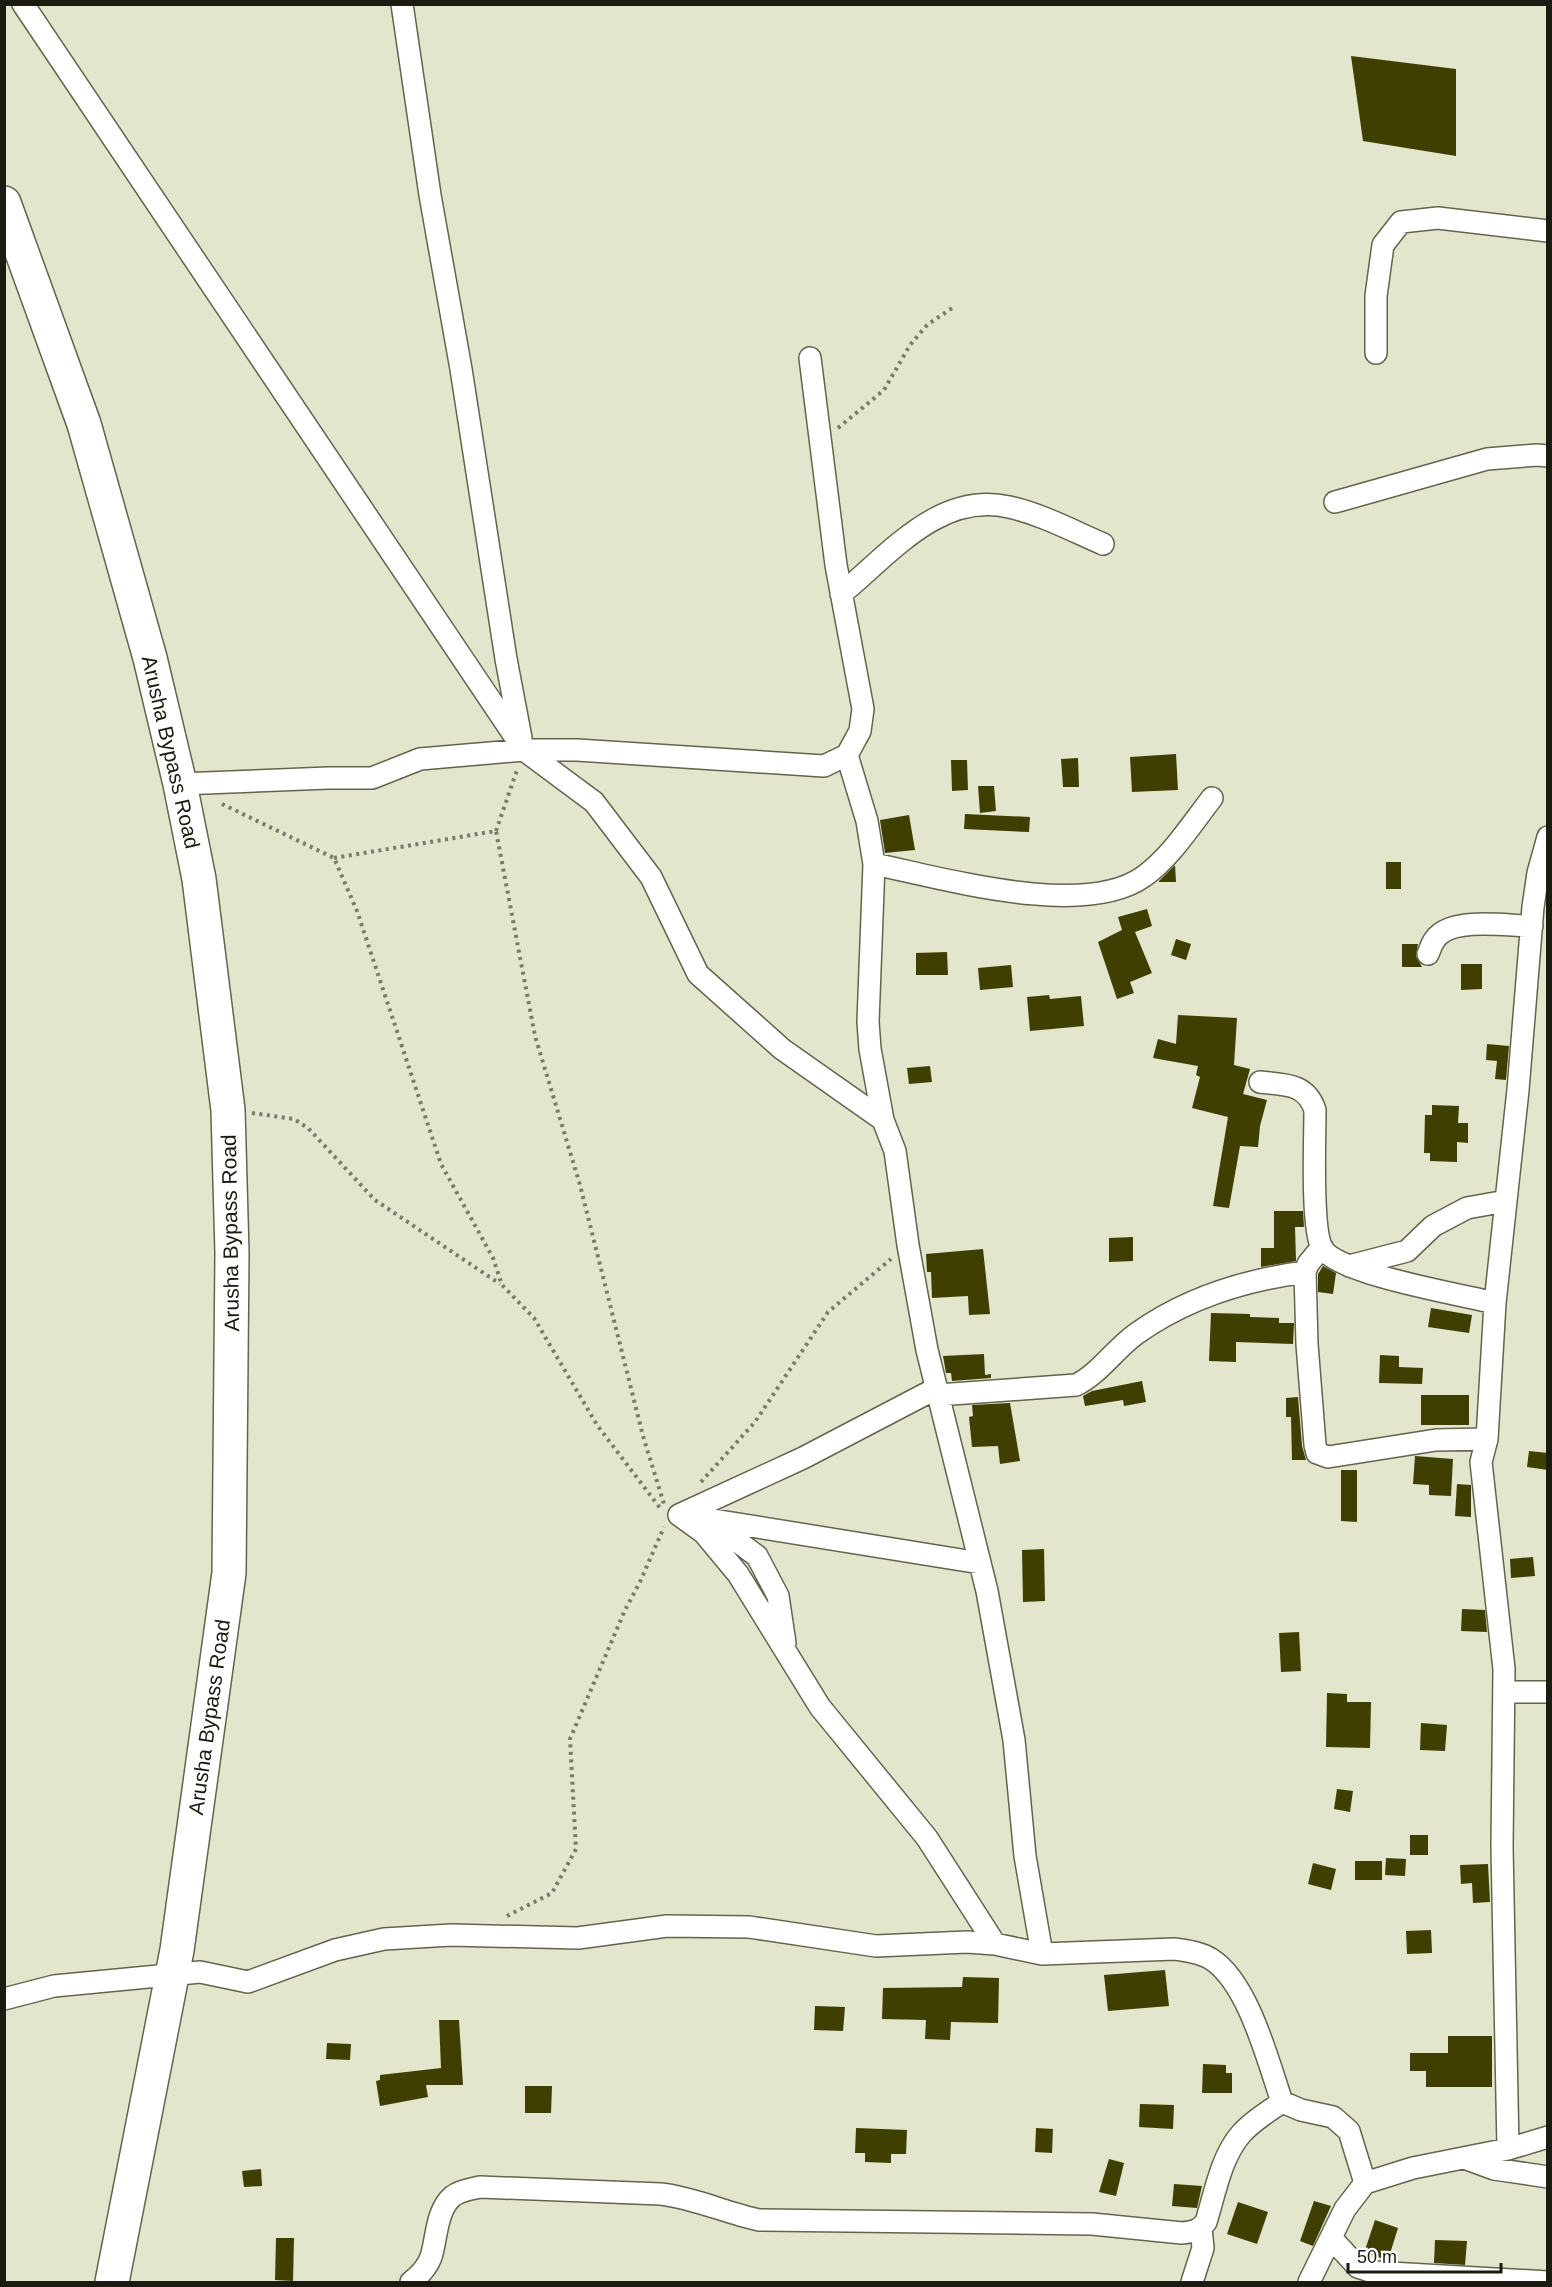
<svg xmlns="http://www.w3.org/2000/svg" width="1552" height="2287" font-family="Arial,sans-serif">
<style>
.building{fill:#3e3f00}
.lines{fill:none;stroke-linecap:round;stroke-linejoin:round}
.street-casing{stroke:#63644e;stroke-width:24}
.primary-casing{stroke:#63644e;stroke-width:36}
.path{stroke:#7a7a6a;stroke-width:4;stroke-dasharray:3 4.5;stroke-linecap:butt}
.street{stroke:#fff;stroke-width:21}
.primary{stroke:#fff;stroke-width:33}
.labels{text-anchor:middle;dominant-baseline:central;stroke-width:6;stroke-linejoin:round;paint-order:stroke}
.street-label{font-size:21px;fill:#1b1b12;stroke:#fff}
</style>
<rect width="100%" height="100%" fill="#e3e5cc"/>
<!-- building -->
<path class="building" d="M1351,56L1456,69V156L1363,141Z
M1176,754L1178,790L1132,792L1130,757Z
M1078,758L1079,787H1063L1061,759Z
M951,760H967L968,790L952,791Z
M978,786H994L996,811L980,813Z
M965,814L1030,817L1029,832L964,829Z
M909,815L915,850L885,853L880,820Z
M1386,862H1401V889H1386Z
M1175,865L1176,882H1159V881Z
M1147,909L1152,926L1135,932L1152,973L1130,982L1134,993L1117,999L1098,942L1122,930L1118,917Z
M1176,939L1191,944L1186,960L1171,955Z
M1402,944H1418L1416,956L1422,967H1402Z
M947,952L948,975H916V953Z
M1461,964H1482V989L1461,990Z
M1011,965L1013,987L980,990L978,968Z
M1049,995L1050,999L1081,996L1084,1026L1030,1031L1027,997Z
M1178,1015L1237,1018L1234,1065L1250,1069L1243,1094L1267,1100L1260,1126L1258,1147L1240,1146L1229,1208L1213,1206L1228,1117L1192,1108L1200,1077L1196,1075L1198,1066L1153,1058L1158,1039L1176,1044Z
M1487,1044L1509,1046L1506,1080L1495,1079L1497,1061L1486,1060Z
M930,1066L932,1082L909,1084L907,1068Z
M1432,1105L1459,1106L1458,1123H1468V1143L1457,1142V1162L1430,1161V1153H1424L1425,1115H1432Z
M1274,1211H1303L1304,1227H1295L1296,1261L1261,1267V1248H1274Z
M1133,1237V1261L1109,1262V1238Z
M983,1249L990,1314L969,1315L968,1296L932,1298L931,1272H927L926,1254Z
M1323,1266L1336,1273L1333,1294L1318,1292V1274Z
M1431,1308L1472,1315L1469,1333L1428,1327Z
M1211,1313L1250,1314V1317L1279,1318V1323H1294L1293,1344L1236,1342V1362L1209,1361Z
M984,1354L985,1375L991,1374V1378L952,1381L951,1373H946L943,1356Z
M1380,1355L1399,1356V1367L1423,1368L1422,1384L1379,1383Z
M1142,1381L1146,1402L1124,1406L1123,1400L1085,1406L1083,1396L1092,1391Z
M1421,1395H1469V1425H1421Z
M1298,1397L1302,1446L1306,1460H1292L1291,1417H1286V1398Z
M1010,1403L1020,1461L1000,1464L998,1446L972,1447L969,1417L973,1416L972,1405Z
M1529,1451L1548,1453V1470L1527,1467Z
M1415,1456L1453,1459L1451,1496L1429,1495V1485L1413,1484Z
M1341,1470H1357V1522L1341,1521Z
M1457,1484L1471,1485V1517L1455,1516Z
M1044,1549L1045,1601L1023,1602L1022,1550Z
M1533,1557L1535,1576L1511,1578L1510,1559Z
M1462,1609L1485,1610L1487,1632L1461,1631Z
M1299,1632L1301,1671L1281,1672L1279,1633Z
M1327,1693L1347,1694V1702H1371L1370,1748L1326,1747Z
M1421,1723L1447,1725L1445,1751L1420,1750Z
M1337,1789L1353,1791L1350,1812L1334,1809Z
M1410,1835H1428V1855H1410Z
M1386,1858L1406,1859L1405,1876L1385,1875Z
M1355,1861H1382V1880H1355Z
M1313,1863L1336,1869L1331,1890L1308,1884Z
M1488,1864L1490,1902L1473,1903L1472,1883L1461,1884L1460,1865Z
M1431,1930L1432,1953L1407,1954L1406,1931Z
M1165,1970L1169,2006L1108,2011L1104,1975Z
M963,1977L999,1978L998,2023L951,2022L950,2040L925,2039L926,2020L882,2019L883,1988L962,1987Z
M815,2006L845,2007L843,2031L814,2030Z
M439,2020H459L463,2085H426L428,2097L380,2106L376,2081L380,2080V2075L441,2068Z
M1448,2036H1492V2087H1426V2071H1410V2053H1448Z
M327,2043L351,2044L350,2060L326,2059Z
M1203,2064L1226,2065V2073H1232V2093H1202Z
M525,2086H552L551,2113H525Z
M1140,2104L1174,2105L1173,2129L1139,2127Z
M856,2128L907,2130L906,2154H891V2163L865,2162V2153H855Z
M1036,2128L1053,2129L1052,2153L1035,2152Z
M1109,2159L1124,2163L1116,2196L1099,2192Z
M261,2169L262,2186L244,2187L242,2171Z
M1174,2184L1202,2186L1197,2208L1172,2206Z
M1314,2201L1331,2206L1313,2246L1300,2241Z
M1238,2202L1268,2212L1257,2244L1227,2234Z
M1375,2220L1398,2228L1388,2260L1364,2253Z
M276,2238H294L293,2281L275,2280Z
M1435,2240L1467,2241L1465,2265L1434,2263Z"/>
<g class="lines">
<!-- street casing -->
<g class="street-casing">
<path id="street" d="M23,4L524,750L594,802L651,877L698,974L782,1049L883,1120
M402,4L430,195L461,369L506,659L521,738
M1376,353V296L1383,245L1401,222L1438,218L1548,231
M1335,502L1487,459L1537,455L1548,456
M841,594C889,555 939,491 1009,507C1041,514 1073,531 1103,544
M847,755L867,821L874,864L868,1022L870,1049L883,1120L895,1151L908,1245L927,1350L987,1591L1014,1740L1025,1856L1042,1954
M180,784L328,778H372L420,759L524,750H577L824,766L847,755L860,731L863,709L836,565L810,358
M874,864C942,878 1083,919 1143,877C1171,857 1191,825 1212,798
M1428,954C1431,947 1433,939 1440,934C1459,918 1508,926 1532,926
M1260,1082C1285,1085 1306,1083 1315,1110C1315,1137 1311,1228 1322,1248C1337,1274 1463,1295 1495,1303
M1322,1247L1308,1264L1305,1272L1307,1344L1315,1445L1317,1453L1328,1457L1436,1440L1487,1439
M1349,1266L1407,1251L1433,1226L1467,1208L1506,1201
M938,1395L1076,1385C1099,1374 1115,1349 1136,1334C1186,1298 1245,1280 1305,1272
M679,1515L704,1533L738,1574L820,1707L927,1838L995,1944
M679,1515L803,1458L937,1388
M682,1515L980,1563
M711,1525L718,1527L757,1556L778,1596L785,1643
M1504,1692H1548
M4,1999L54,1986L200,1972L248,1982L335,1950L384,1939L451,1935L578,1938L667,1926L749,1927L876,1946L967,1942L995,1944L1042,1954L1175,1949C1187,1951 1200,1952 1211,1959C1248,1982 1268,2061 1282,2102L1301,2110L1333,2117L1349,2131L1365,2183
M1508,2149L1502,1847L1504,1669L1481,1462L1487,1439L1495,1303L1518,1090L1533,907L1538,873L1548,837
M1464,2158L1494,2169L1548,2177
M1331,2238L1358,2267L1373,2272L1548,2282
M411,2282C420,2275 427,2268 431,2257C437,2238 436,2210 453,2196C461,2190 472,2189 480,2187L661,2194C695,2198 726,2213 759,2220L1092,2224L1182,2233C1192,2232 1199,2231 1206,2222C1215,2193 1221,2157 1241,2134C1252,2121 1268,2112 1282,2102
M1192,2282L1203,2248L1201,2228
M1309,2282L1345,2209L1365,2183L1413,2168L1508,2149L1548,2137"/>
</g>
<!-- primary casing -->
<g class="primary-casing">
<path id="primary" d="M4,203L84,424L150,658L180,784L199,879L228,1110L232,1253L229,1573L177,1950L112,2282"/>
</g>
<!-- path -->
<path class="path" d="M838,428L884,390L910,345L927,325L955,306
M222,804L334,858L357,911L441,1164L493,1258L502,1285L534,1318L597,1425L660,1508
M496,831L517,770
M334,858L496,831L535,1036L580,1185L643,1436L664,1504
M252,1113L294,1119L308,1128L375,1200L500,1284
M701,1482L755,1422L828,1312L891,1259
M507,1916L552,1893L576,1849L570,1739L625,1610L640,1582L664,1527"/>
<!-- street -->
<use href="#street" class="street"/>
<!-- primary -->
<use href="#primary" class="primary"/>
</g>
<g class="labels">
<!-- street labels -->
<g class="street-label">
<text transform="translate(171 752) rotate(77)">Arusha Bypass Road</text>
<text transform="translate(230 1233) rotate(-91)">Arusha Bypass Road</text>
<text transform="translate(209 1717) rotate(-82)">Arusha Bypass Road</text>
</g>
</g>
<!-- border -->
<rect width="1552" height="2287" fill="none" stroke="#1b1b12" stroke-width="12"/>
<!-- scale -->
<path d="M1348 2263v9h153v-9" fill="none" stroke="#1b1b12" stroke-width="3"/>
<text x="1357" y="2263" font-size="18" fill="#1b1b12" stroke="#ffffff" stroke-width="4.5" paint-order="stroke">50 m</text>
</svg>
